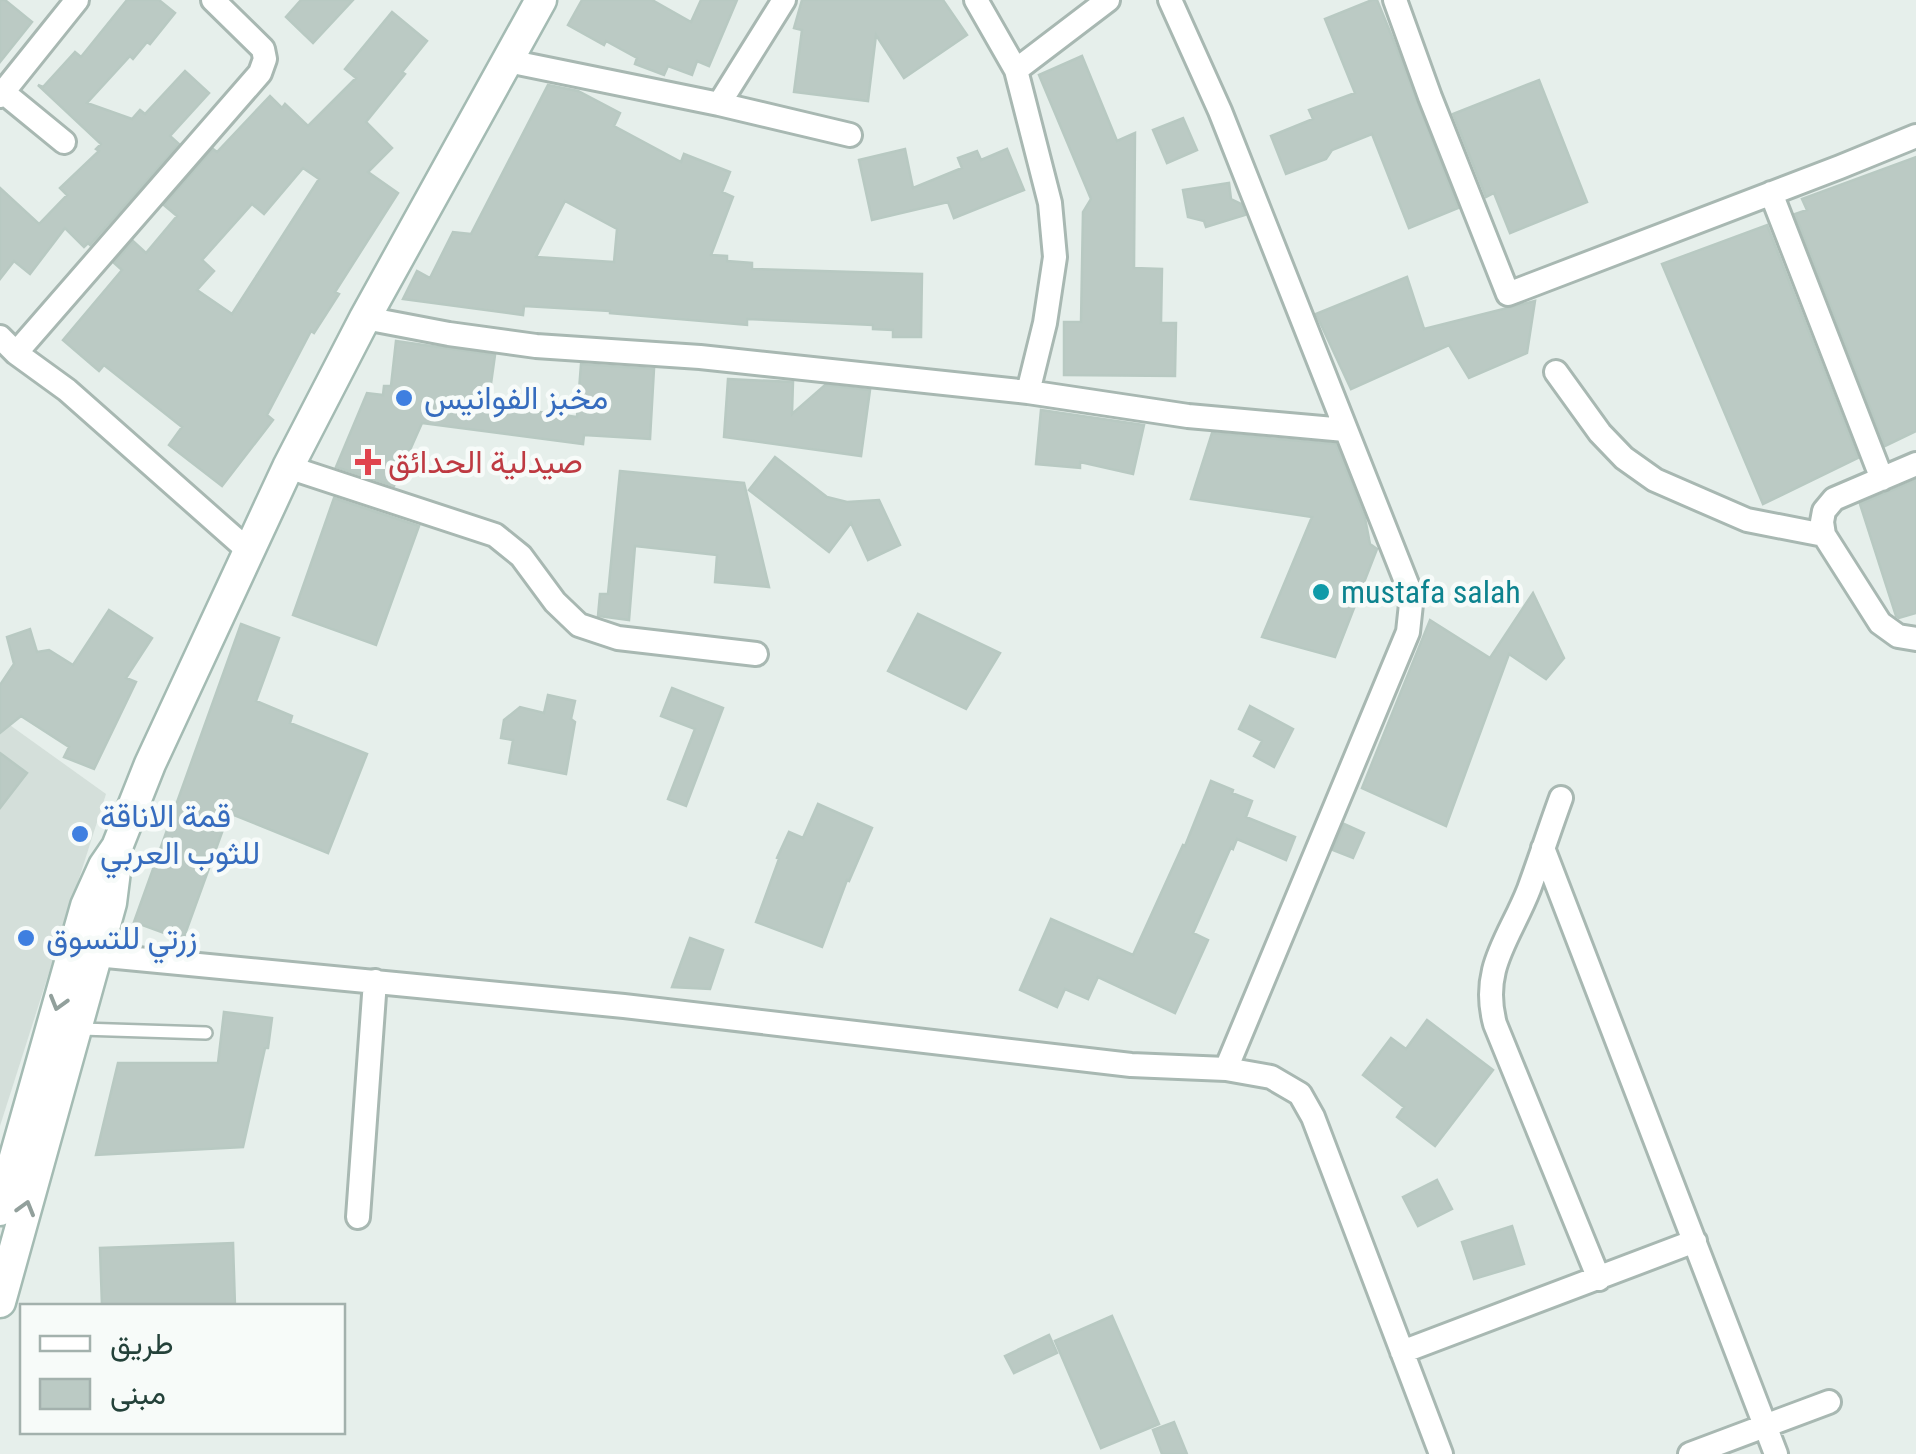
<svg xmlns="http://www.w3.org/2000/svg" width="1916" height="1454" font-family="'Roboto Condensed',Vazirmatn,sans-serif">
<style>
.built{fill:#d4dfda}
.building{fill:#bbcac4;stroke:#b8c9c2;stroke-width:2.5;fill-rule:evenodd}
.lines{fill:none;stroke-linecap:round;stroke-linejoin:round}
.lane-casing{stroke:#a8b8b2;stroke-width:16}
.street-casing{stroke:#a8b8b2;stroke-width:28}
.secondary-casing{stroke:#a4bbb3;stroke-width:35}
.lane{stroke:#fff;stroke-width:11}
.street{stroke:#fff;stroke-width:22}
.secondary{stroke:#fff;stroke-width:30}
.oneway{stroke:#92a09c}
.shop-dot{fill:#3f7fe0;stroke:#f7fbf9;stroke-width:4}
.health-dot{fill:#e0444e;stroke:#f7fbf9;stroke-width:4}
.culture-dot{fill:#0f9aa8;stroke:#f7fbf9;stroke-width:4}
.labels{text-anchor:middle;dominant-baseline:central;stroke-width:9;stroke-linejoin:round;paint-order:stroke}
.shop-label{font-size:32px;fill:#366cbe;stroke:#f7fbf9;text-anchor:start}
.health-label{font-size:32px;fill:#be3a42;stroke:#f7fbf9;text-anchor:start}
.culture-label{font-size:32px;fill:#0d838f;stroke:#f7fbf9;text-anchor:start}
</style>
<rect width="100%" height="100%" fill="#e6efeb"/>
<!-- built -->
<path class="built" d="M0,718L106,794L0,1126Z"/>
<!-- building -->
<path class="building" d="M0,0H5L32,22L0,62Z
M127,0H159L175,13L150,44L147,42L133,59L130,56L87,103L132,119L140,110L145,114L185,71L209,93L170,136L179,144L90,245L88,243L84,247L65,228L30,274L14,261L0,279V188L39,224L67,195L60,188L99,151L96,149L101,144L38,85L43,87L75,52L81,57Z
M301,0H353L313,43L286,17Z
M582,0H652L691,22L701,0H737L709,66L697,61L692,75L668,66L664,75L635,64L637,58L606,41L604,45L568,25Z
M802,0H943L967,35L904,78L876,35L868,101L794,92L802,30L794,28Z
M1372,0H1377L1393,39L1458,208L1409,228L1372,134L1332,150L1326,159L1286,174L1271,136L1313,119L1309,110L1355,93L1325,19Z
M392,12L427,41L402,72L405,74L366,122L392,148L368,172L398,193L335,292L339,294L314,333L311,331L267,415L273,420L222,486L169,445L182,427L104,365L99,371L63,340L122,270L114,263L133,241L146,253L177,216L164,205L213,149L217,152L270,96L282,108L285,104L308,126L356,78L345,69ZM303,168L319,179L232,314L197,290L214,271L202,260L252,204L264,214Z
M1082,56L1117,141L1135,133L1134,268L1162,269L1161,323H1176L1175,376L1064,375V322H1081L1083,212L1091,199L1039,75Z
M1539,80L1587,202L1510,233L1494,193L1486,197L1453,114Z
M548,85L578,91L620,113L614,126L681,162L684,154L730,172L722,192L733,197L711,255L727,256V261L752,263V269L922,274L921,337H893V330L873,329V325L747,319V325L610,313V311L524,306L523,315L403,299L417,271L430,278L453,232L471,234ZM565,201L617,229L614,262L536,257Z
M1183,118L1197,150L1167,163L1153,130Z
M905,149L913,188L962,168L958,158L977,151L981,160L1007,149L1024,190L954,218L948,202L872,220L859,160Z
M1916,157V431L1885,446L1795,214L1807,210L1802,199Z
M1229,183L1231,199L1241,204L1245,215L1206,227L1204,221L1188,217L1183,190Z
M1767,225L1858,458L1763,504L1662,264Z
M1407,277L1424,329L1535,301L1527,353L1469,378L1449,345L1351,389L1316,314Z
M396,341L495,355L488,405L577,417L581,364L654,369L650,439L584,435L583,444L422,423L394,486L336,467L367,393L383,395L384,386H391Z
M728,379L793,382L792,414L825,385L870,390L861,456L724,437Z
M1041,410L1144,425L1133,474L1080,462V468L1036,464Z
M1212,433L1336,444L1365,518L1370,544L1377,549L1335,657L1262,637L1312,517L1191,499Z
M775,457L827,497L847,502L879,500L900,545L868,560L851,523L829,552L749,490Z
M620,471L744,483L769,587L715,582L717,555L635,546L629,620L598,616L600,594H608Z
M1916,480V613L1899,618L1896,616L1860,504Z
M334,498L419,526L376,645L293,615Z
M1533,593L1564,658L1546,679L1509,654L1446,826L1362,788L1430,620L1490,658Z
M109,610L152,638L126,678L136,682L94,769L64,757L69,747L21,716L0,733V685L14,664L7,637L30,629L37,652L49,650L73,665Z
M918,614L1000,653L966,709L888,671Z
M241,624L279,638L256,701L292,716L290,723L367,754L328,853L229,813L183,940L134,922Z
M672,688L723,708L686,806L668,799L695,729L661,716Z
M548,695L575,701L571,719L575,722L566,774L509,763L513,740L501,738L504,720L520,707L544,713Z
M1250,706L1293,729L1274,767L1254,756L1262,741L1239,729Z
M0,753L27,773L0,808Z
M1211,781L1233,790L1232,793L1252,801L1246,817L1295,837L1286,860L1237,839L1233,849L1231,847L1193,933L1208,940L1175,1013L1098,977L1088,999L1065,989L1057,1007L1020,990L1051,919L1133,955L1183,845L1185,846Z
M818,804L872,828L849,881L847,880L822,947L756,922L779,859L777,858L789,832L803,838Z
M1344,824L1364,833L1353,858L1333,850Z
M690,938L723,950L710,989L672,987Z
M224,1012L272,1018L268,1048H265L243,1147L96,1155L118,1063H218Z
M1427,1020L1493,1070L1435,1146L1397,1117L1404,1107L1363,1075L1391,1038L1406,1049Z
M1437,1180L1452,1209L1418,1226L1403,1197Z
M1512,1226L1524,1264L1474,1279L1462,1242Z
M233,1243L235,1306H102L100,1248Z
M1112,1316L1159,1424L1101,1448L1055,1341Z
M1049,1335L1057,1353L1014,1373L1005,1356Z
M1174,1422L1187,1454H1162L1153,1430Z"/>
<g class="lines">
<!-- lane casing -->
<g class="lane-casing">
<path id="lane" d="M81,1029L206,1033"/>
</g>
<!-- street casing -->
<g class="street-casing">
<path id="street" d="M976,0L1016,70L1050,203L1055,257L1045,323L1028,392
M1170,0L1220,111L1409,589L1411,604L1408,632L1226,1069
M1395,0L1430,97L1508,294L1840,167L1916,136
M508,61L719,104L850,135
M1016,70L1108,0
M3,92L64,142
M0,96L77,0
M719,104L784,0
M1771,193L1882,479
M365,318L449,334L536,346L700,357L1028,392L1188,416L1345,430
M0,337L16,353L67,390L250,552
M16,353L260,73L265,59L263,49L213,0
M1556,372L1600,433L1624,458L1655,480L1747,520L1824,535
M1916,464L1834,499L1824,511L1822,522L1824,535L1880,623L1898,636L1916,639
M288,467L495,535L521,556L555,602L579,625L618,638L756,654
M1561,798C1550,828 1540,859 1529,889C1510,938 1480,968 1495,1024L1599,1279
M1543,848L1776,1454
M96,955L624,1006L1131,1065L1226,1069L1271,1077L1300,1094L1313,1117L1441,1454
M358,1217L375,981
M1402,1352L1695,1241
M1690,1454L1829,1402"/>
</g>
<!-- secondary casing -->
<g class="secondary-casing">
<path id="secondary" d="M0,1210L86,906L104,866L117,847L150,764L288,467L365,318L541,0
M0,1302L111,903L117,855"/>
</g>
<!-- lane -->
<use href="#lane" class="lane"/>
<!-- street -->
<use href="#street" class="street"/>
<!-- secondary -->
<use href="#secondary" class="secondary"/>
</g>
<!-- one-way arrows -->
<defs><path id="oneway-chevron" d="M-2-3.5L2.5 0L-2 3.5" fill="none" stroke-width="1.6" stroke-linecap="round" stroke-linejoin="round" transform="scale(2.5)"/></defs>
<g class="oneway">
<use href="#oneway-chevron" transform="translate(58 1003) rotate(106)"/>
<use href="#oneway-chevron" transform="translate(26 1208) rotate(-74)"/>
</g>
<!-- markers -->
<g class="shop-dot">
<circle cx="404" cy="398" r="10"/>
<circle cx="80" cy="834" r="10"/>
<circle cx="26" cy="938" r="10"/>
</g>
<path class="health-dot" d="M363 447h10v10h10v10h-10v10h-10v-10h-10v-10h10z"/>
<circle class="culture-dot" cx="1321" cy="592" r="10"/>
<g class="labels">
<!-- shop labels -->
<g class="shop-label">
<text x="424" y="398">مخبز الفوانيس</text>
<text x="100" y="816">قمة الاناقة<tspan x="100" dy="37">للثوب العربي</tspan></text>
<text x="46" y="938">زرتي للتسوق</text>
</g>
<!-- health labels -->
<g class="health-label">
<text x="388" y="462">صيدلية الحدائق</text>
</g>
<!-- culture labels -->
<g class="culture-label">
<text x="1341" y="592">mustafa salah</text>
</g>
</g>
<!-- legend -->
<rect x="20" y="1304" width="325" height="130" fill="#f7fbf9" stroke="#a3b1ad" stroke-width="2.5"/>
<rect x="40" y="1336" width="50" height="15" fill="#ffffff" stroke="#a3b1ad" stroke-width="2.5"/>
<text x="110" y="1354" font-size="30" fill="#24423a">طريق</text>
<rect x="40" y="1379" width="50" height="30" fill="#bbcac4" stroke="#a3b1ad" stroke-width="2.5"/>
<text x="110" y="1404" font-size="30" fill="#24423a">مبنى</text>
</svg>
